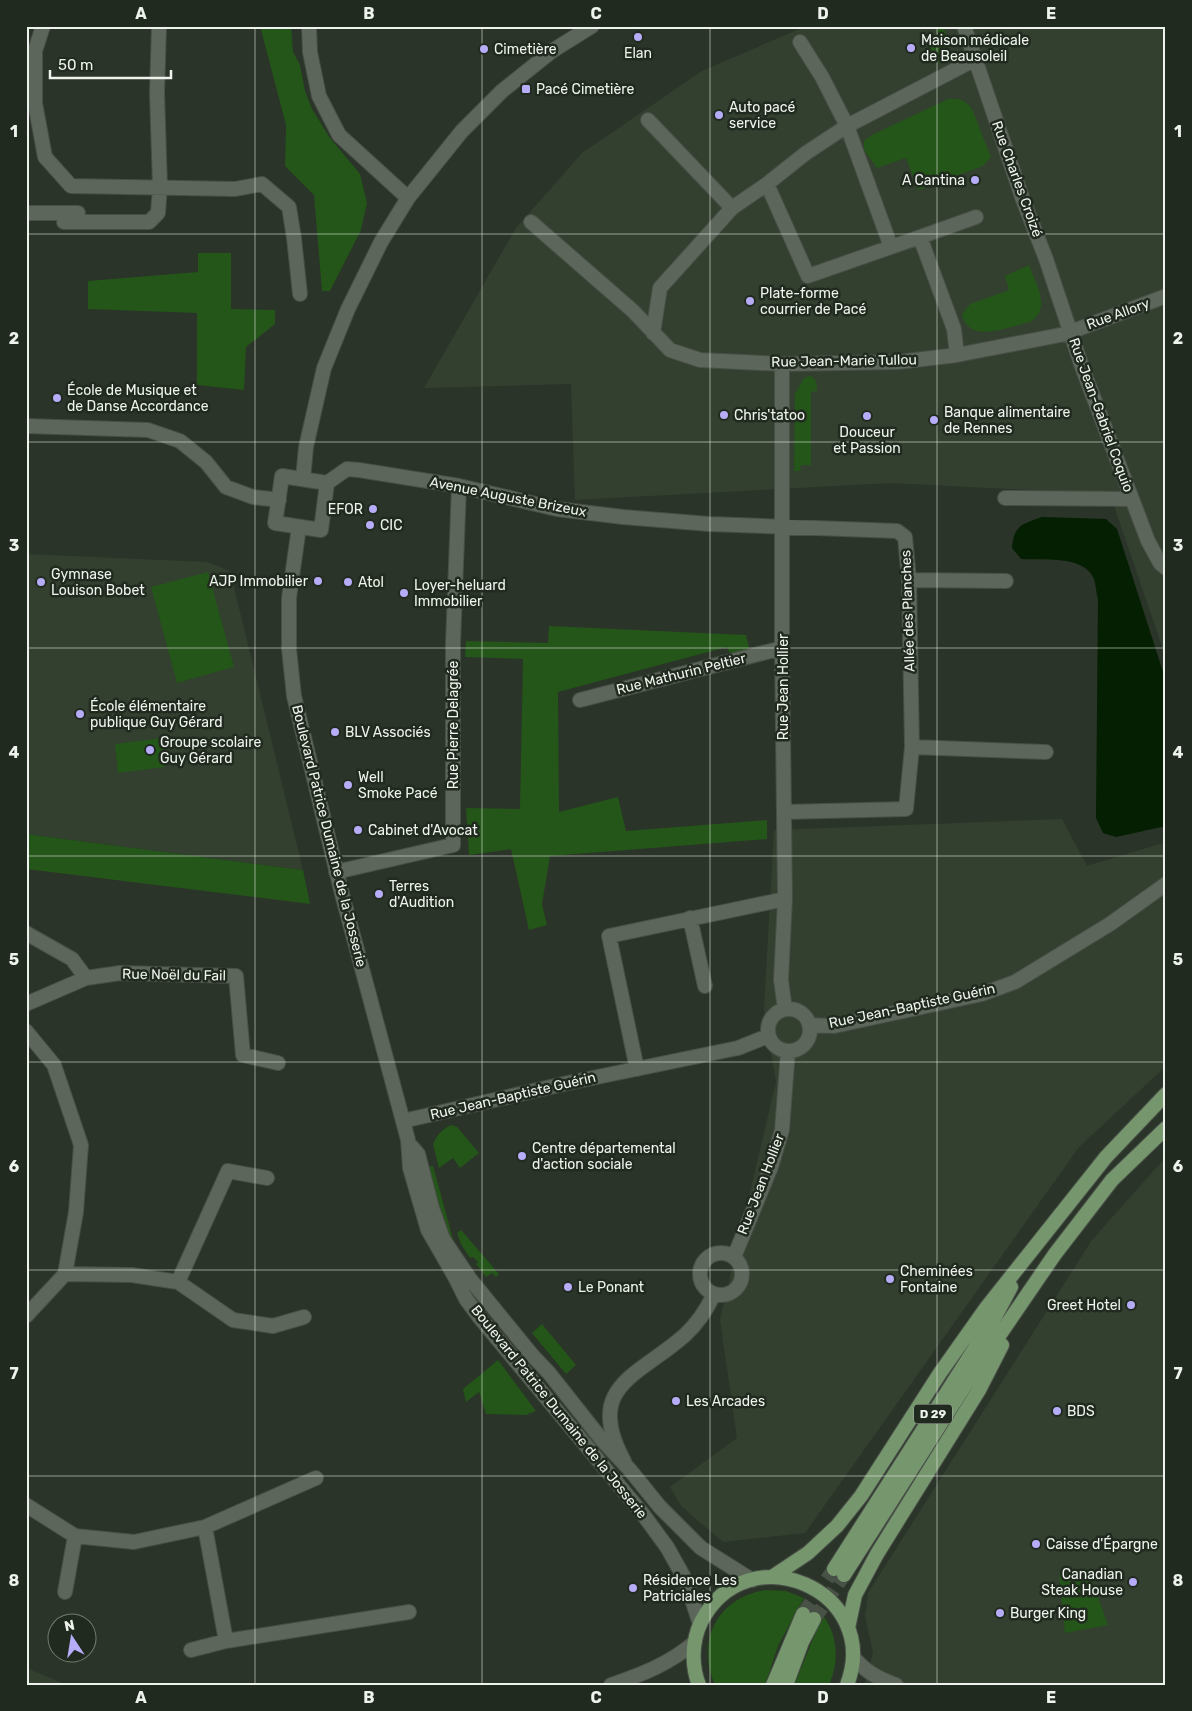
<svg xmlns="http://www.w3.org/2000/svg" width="1192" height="1711" font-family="Rubik,sans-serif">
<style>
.built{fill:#334030}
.green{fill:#245519}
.water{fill:#041f01}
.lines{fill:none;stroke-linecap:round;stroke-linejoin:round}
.primary-tunnel{stroke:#485146;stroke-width:14;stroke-dasharray:14 7;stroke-linecap:butt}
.minor-casing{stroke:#484f47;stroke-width:16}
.tertiary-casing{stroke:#484f47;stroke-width:16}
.primary-casing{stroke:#484f47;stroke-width:16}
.minor{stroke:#5d665a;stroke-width:14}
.tertiary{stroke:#5d665a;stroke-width:14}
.primary{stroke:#76976e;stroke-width:14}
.grid{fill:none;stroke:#eef4ed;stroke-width:1;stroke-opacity:0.55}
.poi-dot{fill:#b6acf8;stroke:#212a1f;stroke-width:2}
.labels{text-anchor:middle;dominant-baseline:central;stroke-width:5;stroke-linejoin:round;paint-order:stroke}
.shield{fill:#212a1f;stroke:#b0b7af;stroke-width:1}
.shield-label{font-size:12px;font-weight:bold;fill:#eef4ed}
.poi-label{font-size:14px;fill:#eef4ed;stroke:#212a1f;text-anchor:start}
.street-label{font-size:14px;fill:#eef4ed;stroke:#212a1f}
.neatline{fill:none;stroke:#eef4ed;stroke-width:2}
.grid-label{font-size:16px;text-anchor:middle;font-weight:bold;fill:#eef4ed}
</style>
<rect width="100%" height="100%" fill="#2b3429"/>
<!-- built -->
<path class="built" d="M806,26H1166V658L1110,494L891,483L575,500L571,384L424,388L516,228L582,153L702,71Z
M26,554L207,562L230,571L303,870L26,834Z
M1062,819L1087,866L1166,842V1066L1079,1147L805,1533L723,1542L682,1507L670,1487L737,1438L720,1320L776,1082L764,1009L774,830Z
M1166,1157V1685H864L873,1653L865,1616L868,1593L1092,1240Z
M26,1668L67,1685H26Z"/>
<!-- green -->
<path class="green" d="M260,26H291L293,52L300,65L305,91L312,109L330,138L360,174L367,203L361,230L330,291H322L314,195L285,166L286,125Z
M941,27L944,28C948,43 952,53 940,64L930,48L934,46L932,44L940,40L937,30Z
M948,99C959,98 966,100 972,109L991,157L983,166L918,190L906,158L877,168L864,150V141L872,135Z
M198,253H231V309L275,310V324L246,347L244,390L197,385V313L88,309V281L198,272Z
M1029,265C1036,284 1052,309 1030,322C1009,327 968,345 962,314L970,304L1009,290L1005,276Z
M810,376C817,379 817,384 817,391L811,392V465H801L800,471H794L795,394L804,378Z
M208,572L234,667L177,683L151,587Z
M549,626L746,635L750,651L731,655L727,647L558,692L559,812L618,797L626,831L767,820V839L550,856L542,904L547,925L529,930L511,849L469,855L466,808L520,809L523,659L465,657L466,641L548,643Z
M162,738L165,767L118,773L115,744Z
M26,834L303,870L310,904L26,869Z
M451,1125L457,1127L479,1153L460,1168L453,1158L439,1168L433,1144C437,1135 442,1129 451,1125Z
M433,1166L456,1250L446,1236L425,1167Z
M461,1230L499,1274L496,1277L492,1273L486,1277L476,1264L478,1262L473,1257L470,1258L461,1244L457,1233Z
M542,1324L576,1365L566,1374L532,1333Z
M498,1360L536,1411L526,1415L486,1414L479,1392L466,1402L463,1389Z
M1088,1569L1108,1625L1065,1633L1059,1574Z
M766,1590L786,1591L804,1598L778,1646L765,1685H715C695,1641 718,1597 766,1590Z
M823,1615C838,1636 839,1660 830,1683L828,1685H794Z"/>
<!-- water -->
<path class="water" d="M1042,517L1106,519L1117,529L1166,681V826L1116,837L1103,833L1096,818L1098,599C1096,593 1096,585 1094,579C1085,555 1043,560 1021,559L1012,548C1014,525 1022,524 1042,517Z"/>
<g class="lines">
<!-- primary-tunnel -->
<path class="primary-tunnel" d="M803,1614L834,1569
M814,1619L844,1575"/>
<!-- minor casing -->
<g class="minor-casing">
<path id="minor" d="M43,26L35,51V103L45,157L71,186L235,189L262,184L289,207L294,238L300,294
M964,26L1023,200L1046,259L1082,367L1148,541L1160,563L1166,568
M800,42L822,77L847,126L891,247L920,237L954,329L957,355
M648,120L732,208
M767,184L808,276L891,247
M26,213H78
M64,222H149L158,213L160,186L157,93L159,26
M531,222L633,311L670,350L700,360L782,364L898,362L957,355L1065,334L1166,296
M920,237L976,217
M653,333L660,288L732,208L767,184L806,153L847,126L974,60
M782,364V648L785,899L781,980L785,1009
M26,426L148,430L180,441L206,462L226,487L253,497L279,500
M327,483L347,469L359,470L459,486L557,509L623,517L709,524L897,531L905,537L909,580L912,747L906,809L784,812
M1005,498L1132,499
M909,580L1006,581
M580,700L782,648
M912,747L1046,752
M336,872L453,845V644L459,486
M690,918L705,986
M26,933L72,959L86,978
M26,1004L86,978L120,973L236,976L243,1055L278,1063
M768 1030a21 21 0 1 1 42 0a21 21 0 1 1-42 0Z
M809,1025L834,1026L982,994L1015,982L1110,924L1166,884
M26,1031L54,1065L81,1145L76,1212L65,1274L26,1316
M637,1069L609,936L785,899
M403,1121L568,1083L738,1048L768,1036
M700 1274a21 21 0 1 1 42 0a21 21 0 1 1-42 0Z
M734,1257L771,1167L782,1130L788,1051
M65,1274L132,1275L178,1282L233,1320L273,1326L304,1317
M178,1282L228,1171L267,1178
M624,1461C583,1386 639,1376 685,1335C698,1323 707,1309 714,1294
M26,1505L75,1536L134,1542L205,1527L316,1478
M65,1592L75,1536
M226,1641L409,1612
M191,1650L226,1641L205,1527"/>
</g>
<!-- tertiary casing -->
<g class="tertiary-casing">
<path id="tertiary" d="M309,26L310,52L319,96L339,135L408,198
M282,476L327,483L321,530L275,523Z
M303,479L306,447L324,368L348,309L381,242L408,198L462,131L502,91L552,51L592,26
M299,527L289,598V649L294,696L342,894L408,1140L410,1168L428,1230L455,1277L466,1299L480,1318L642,1513L667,1547L686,1581L700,1624
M412,1147L418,1154L432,1208L443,1239L470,1279L532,1355L549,1373L602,1440L630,1470L660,1507L701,1548L752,1580
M853,1657C866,1672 877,1678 896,1685
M611,1685C643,1674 669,1664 695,1642"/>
</g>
<!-- primary casing -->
<g class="primary-casing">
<path id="primary" d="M834,1569L921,1433L996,1315L1011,1287
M844,1575L966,1384L1055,1254L1112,1180L1166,1128
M772,1577L808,1553L837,1526L861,1496L940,1373L986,1308L1106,1157L1166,1094
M848,1628L855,1595L877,1554L979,1390L1002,1345
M699,1685C691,1665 692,1641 701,1622C747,1532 883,1590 847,1685
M773,1685L803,1614
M786,1685L802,1642L814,1619"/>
</g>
<!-- minor -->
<use href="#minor" class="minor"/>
<!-- tertiary -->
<use href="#tertiary" class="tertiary"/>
<!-- primary -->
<use href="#primary" class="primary"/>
</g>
<!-- grid -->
<path class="grid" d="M255,26V1685M482,26V1685M710,26V1685M937,26V1685M26,234H1166M26,442H1166M26,648H1166M26,856H1166M26,1062H1166M26,1270H1166M26,1476H1166"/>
<!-- markers -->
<g class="poi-dot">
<circle cx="638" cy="37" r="5"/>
<circle cx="911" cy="48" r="5"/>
<circle cx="484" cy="49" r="5"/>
<rect x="521" y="84" width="10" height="10" rx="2.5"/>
<circle cx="719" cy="115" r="5"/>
<circle cx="975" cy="180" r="5"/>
<circle cx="750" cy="301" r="5"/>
<circle cx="57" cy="398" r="5"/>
<circle cx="724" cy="415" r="5"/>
<circle cx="867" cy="416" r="5"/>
<circle cx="934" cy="420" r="5"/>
<circle cx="373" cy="509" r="5"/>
<circle cx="370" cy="525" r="5"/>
<circle cx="318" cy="581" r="5"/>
<circle cx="41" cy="582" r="5"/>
<circle cx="348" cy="582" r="5"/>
<circle cx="404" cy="593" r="5"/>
<circle cx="80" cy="714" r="5"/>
<circle cx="335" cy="732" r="5"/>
<circle cx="150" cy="750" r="5"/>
<circle cx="348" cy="785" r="5"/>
<circle cx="358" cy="830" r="5"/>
<circle cx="379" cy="894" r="5"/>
<circle cx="522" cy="1156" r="5"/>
<circle cx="890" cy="1279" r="5"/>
<circle cx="568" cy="1287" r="5"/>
<circle cx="1131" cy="1305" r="5"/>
<circle cx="676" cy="1401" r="5"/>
<circle cx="1057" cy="1411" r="5"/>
<circle cx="1036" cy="1544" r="5"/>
<circle cx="1133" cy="1582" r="5"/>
<circle cx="633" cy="1588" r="5"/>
<circle cx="1000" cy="1613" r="5"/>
</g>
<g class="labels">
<!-- shield labels -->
<rect class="shield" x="914" y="1404.5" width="38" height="19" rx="4"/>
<g class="shield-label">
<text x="933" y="1414">D 29</text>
</g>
<!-- poi labels -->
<g class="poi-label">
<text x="921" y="40">Maison médicale<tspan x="921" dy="16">de Beausoleil</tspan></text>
<text x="494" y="49">Cimetière</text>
<text x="638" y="53" text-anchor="middle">Elan</text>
<text x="536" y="89">Pacé Cimetière</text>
<text x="729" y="107">Auto pacé<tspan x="729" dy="16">service</tspan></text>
<text x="965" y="180" text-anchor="end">A Cantina</text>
<text x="760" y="293">Plate-forme<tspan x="760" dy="16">courrier de Pacé</tspan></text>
<text x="67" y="390">École de Musique et<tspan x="67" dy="16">de Danse Accordance</tspan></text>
<text x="944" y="412">Banque alimentaire<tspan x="944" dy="16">de Rennes</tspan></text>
<text x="734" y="415">Chris'tatoo</text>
<text x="867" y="432" text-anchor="middle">Douceur<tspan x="867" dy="16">et Passion</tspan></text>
<text x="363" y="509" text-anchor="end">EFOR</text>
<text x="380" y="525">CIC</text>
<text x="51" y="574">Gymnase<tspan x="51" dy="16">Louison Bobet</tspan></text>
<text x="308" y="581" text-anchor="end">AJP Immobilier</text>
<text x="358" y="582">Atol</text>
<text x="414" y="585">Loyer-heluard<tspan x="414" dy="16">Immobilier</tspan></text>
<text x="90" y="706">École élémentaire<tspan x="90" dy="16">publique Guy Gérard</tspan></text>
<text x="345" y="732">BLV Associés</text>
<text x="160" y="742">Groupe scolaire<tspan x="160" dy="16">Guy Gérard</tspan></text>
<text x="358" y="777">Well<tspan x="358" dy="16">Smoke Pacé</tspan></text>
<text x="368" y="830">Cabinet d'Avocat</text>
<text x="389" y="886">Terres<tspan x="389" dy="16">d'Audition</tspan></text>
<text x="532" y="1148">Centre départemental<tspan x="532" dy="16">d'action sociale</tspan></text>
<text x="900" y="1271">Cheminées<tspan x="900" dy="16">Fontaine</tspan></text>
<text x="578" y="1287">Le Ponant</text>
<text x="1121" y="1305" text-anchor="end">Greet Hotel</text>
<text x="686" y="1401">Les Arcades</text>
<text x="1067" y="1411">BDS</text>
<text x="1046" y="1544">Caisse d'Épargne</text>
<text x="1123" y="1574" text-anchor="end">Canadian<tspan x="1123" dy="16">Steak House</tspan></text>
<text x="643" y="1580">Résidence Les<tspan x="643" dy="16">Patriciales</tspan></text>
<text x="1010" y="1613">Burger King</text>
</g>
<!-- street labels -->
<g class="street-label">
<text transform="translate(1017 179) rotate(70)">Rue Charles Croizé</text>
<text transform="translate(1118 314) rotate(-20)">Rue Allory</text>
<text transform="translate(844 361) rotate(-1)">Rue Jean-Marie Tullou</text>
<text transform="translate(1101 415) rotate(70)">Rue Jean-Gabriel Coquio</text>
<text transform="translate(508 497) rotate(11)">Avenue Auguste Brizeux</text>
<text transform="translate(908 611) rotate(-92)">Allée des Planches</text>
<text transform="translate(681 674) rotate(-14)">Rue Mathurin Peltier</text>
<text transform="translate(783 687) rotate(-90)">Rue Jean Hollier</text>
<text transform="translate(453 725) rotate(-90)">Rue Pierre Delagrée</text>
<text transform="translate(329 836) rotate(76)">Boulevard Patrice Dumaine de la Josserie</text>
<text transform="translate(174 975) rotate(1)">Rue Noël du Fail</text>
<text transform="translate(912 1006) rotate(-12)">Rue Jean-Baptiste Guérin</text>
<text transform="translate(513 1096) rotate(-13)">Rue Jean-Baptiste Guérin</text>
<text transform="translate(761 1184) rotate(-69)">Rue Jean Hollier</text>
<text transform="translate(559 1412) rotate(51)">Boulevard Patrice Dumaine de la Josserie</text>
</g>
</g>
<!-- border -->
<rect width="1192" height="1711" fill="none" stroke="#212a1f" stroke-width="55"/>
<!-- north arrow -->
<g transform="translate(72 1638) rotate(348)"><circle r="24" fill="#212a1f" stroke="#737b71"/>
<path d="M0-4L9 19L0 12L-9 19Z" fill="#b6acf8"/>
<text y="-8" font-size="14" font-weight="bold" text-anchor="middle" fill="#eef4ed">N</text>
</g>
<!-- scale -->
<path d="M50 70v8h121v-8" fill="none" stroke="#eef4ed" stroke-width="2.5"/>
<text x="58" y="70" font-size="15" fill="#eef4ed" stroke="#212a1f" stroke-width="4" paint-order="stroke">50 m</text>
<rect x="28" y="28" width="1136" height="1656" class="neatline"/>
<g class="grid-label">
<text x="141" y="19">A</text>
<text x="369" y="19">B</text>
<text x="596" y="19">C</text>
<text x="823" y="19">D</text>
<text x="1051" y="19">E</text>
<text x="14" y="137">1</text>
<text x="1178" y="137">1</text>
<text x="14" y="344">2</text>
<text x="1178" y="344">2</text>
<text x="14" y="551">3</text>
<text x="1178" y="551">3</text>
<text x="14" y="758">4</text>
<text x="1178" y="758">4</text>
<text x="14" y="965">5</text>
<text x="1178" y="965">5</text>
<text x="14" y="1172">6</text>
<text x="1178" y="1172">6</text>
<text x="14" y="1379">7</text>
<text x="1178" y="1379">7</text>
<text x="14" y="1586">8</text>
<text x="1178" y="1586">8</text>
<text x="141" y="1703">A</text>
<text x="369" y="1703">B</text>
<text x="596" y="1703">C</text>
<text x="823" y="1703">D</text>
<text x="1051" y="1703">E</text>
</g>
</svg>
